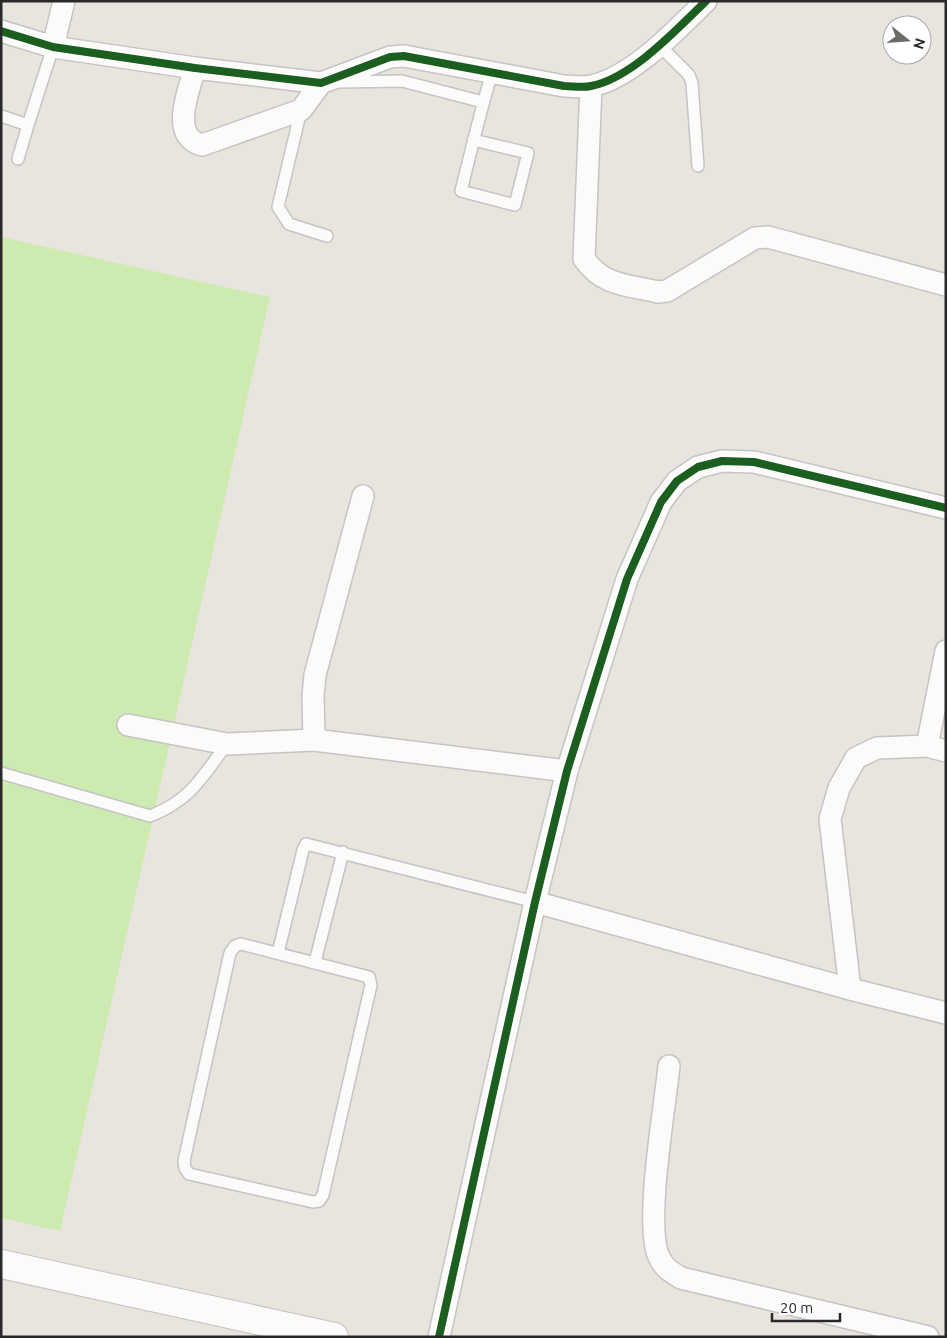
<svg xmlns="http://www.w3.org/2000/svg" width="947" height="1338" font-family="Ubuntu,sans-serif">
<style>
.pitch{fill:#cdebb1}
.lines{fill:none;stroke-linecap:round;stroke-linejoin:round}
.service-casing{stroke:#c5c4c4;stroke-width:14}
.minor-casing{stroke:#c5c4c4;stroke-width:24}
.tertiary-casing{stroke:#c5c4c4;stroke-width:30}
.service{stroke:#fcfbfa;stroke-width:11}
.minor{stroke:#fcfbfa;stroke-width:21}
.tertiary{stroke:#fcfbfa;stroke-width:28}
.cycleway-casing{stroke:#fff;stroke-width:11}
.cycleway{stroke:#1b5e20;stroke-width:8}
</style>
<rect width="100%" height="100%" fill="#e8e5de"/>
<!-- pitch -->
<path class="pitch" d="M1,237L270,297L60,1231L1,1218Z"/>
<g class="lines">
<!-- service casing -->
<g class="service-casing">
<path id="service" d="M660,46L689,75L692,83L698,166
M340,82L402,81L483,102
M301,110L278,207L289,224L327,236
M1,116L28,125L53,47
M473,140L528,153L515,205L461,191C471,151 480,112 492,73
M18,159L28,125
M1,773L150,816C191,800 202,777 227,744
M241,944L369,977L371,985L323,1195L319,1201L313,1202L189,1174L185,1168L184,1161L230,953L235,946Z
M278,953L303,850L306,844L535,902
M315,962L343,852"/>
</g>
<!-- minor casing -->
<g class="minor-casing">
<path id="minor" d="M1,31L53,47L195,68L321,83L390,57L404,56L564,86C572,86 583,88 591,86C632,78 677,29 706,1
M53,47L64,1
M195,68C189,90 169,137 202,145L301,110L321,83
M591,86L584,259C603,286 628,285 658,292L667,291L755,238L768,237L946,285
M128,725L227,744L314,740L567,771
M314,740L313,696L315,675L363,496
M927,746L946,651
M535,902L850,989L946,1013
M850,989L830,819L839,788L856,758L877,748L927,746L946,751
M669,1066C665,1107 644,1225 659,1257C664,1268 671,1272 681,1278L928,1337
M439,1337L535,902L567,771L627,579L661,502L677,481L698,467L722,461L754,462L946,508"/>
</g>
<!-- tertiary casing -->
<g class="tertiary-casing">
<path id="tertiary" d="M1,1264L334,1337"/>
</g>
<!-- service -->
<use href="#service" class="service"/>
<!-- minor -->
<use href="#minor" class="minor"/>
<!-- tertiary -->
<use href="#tertiary" class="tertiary"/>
<!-- cycleway casing -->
<g class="cycleway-casing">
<path id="cycleway" d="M1,31L53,47L195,68L321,83L390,57L404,56L564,86C572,86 583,88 591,86C632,78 677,29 706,1
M439,1337L535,902L567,771L627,579L661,502L677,481L698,467L722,461L754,462L946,508"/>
</g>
<!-- cycleway -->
<use href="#cycleway" class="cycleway"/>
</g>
<!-- border -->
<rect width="947" height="1338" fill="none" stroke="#292929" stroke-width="5"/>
<!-- north arrow -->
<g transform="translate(907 40) rotate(107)"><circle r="24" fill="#ffffff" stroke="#a9a9a9"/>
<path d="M0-4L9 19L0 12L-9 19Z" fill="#6c6b68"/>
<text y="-8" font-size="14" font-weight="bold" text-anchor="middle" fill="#292929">N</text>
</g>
<!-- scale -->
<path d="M772 1313v8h68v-8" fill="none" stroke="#292929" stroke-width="2.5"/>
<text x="780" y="1313" font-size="15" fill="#292929" stroke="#ffffff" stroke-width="4" paint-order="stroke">20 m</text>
</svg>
